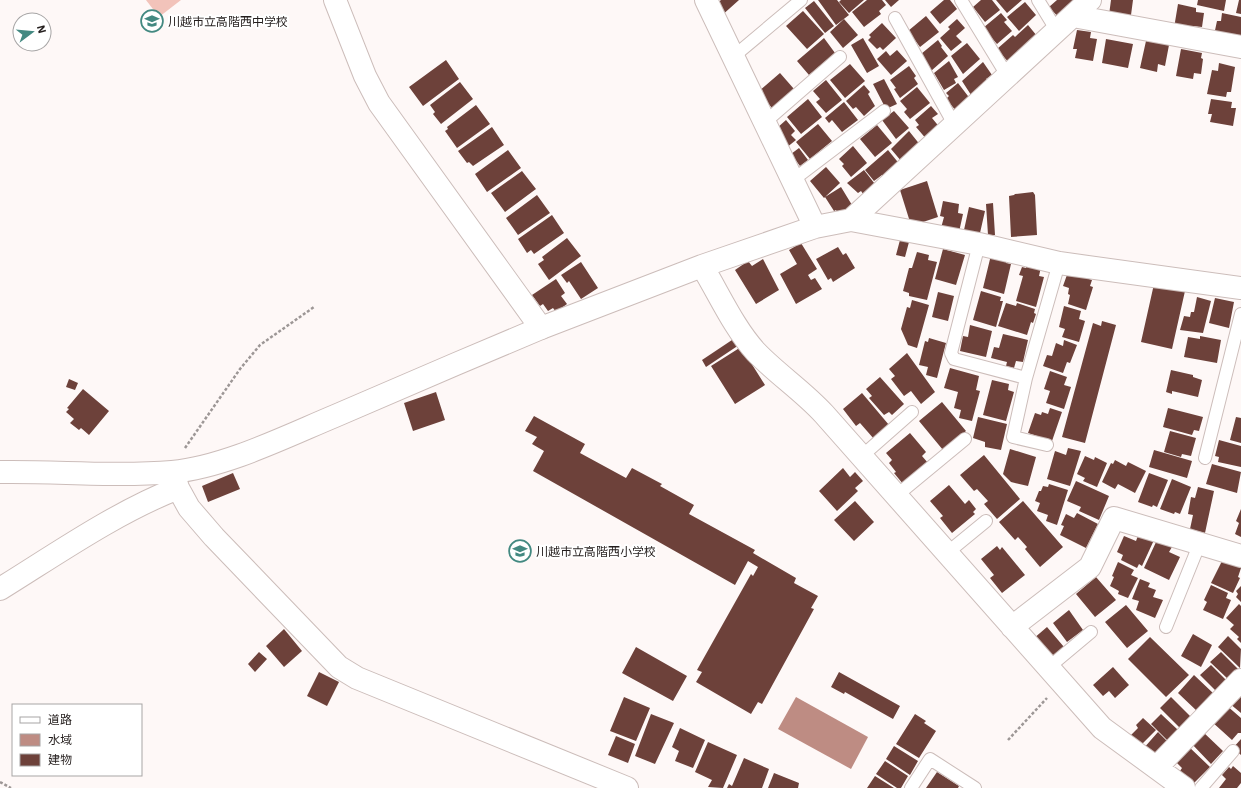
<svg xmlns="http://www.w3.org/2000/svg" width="1241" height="788" font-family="'IBM Plex Sans','Noto Sans JP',sans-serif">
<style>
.green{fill:#f2c3ba}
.water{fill:#be8c83}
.building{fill:#6d413a}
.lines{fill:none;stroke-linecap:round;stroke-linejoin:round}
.service-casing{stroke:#ccbdba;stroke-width:14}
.minor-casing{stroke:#ccbdba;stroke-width:24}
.tertiary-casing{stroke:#ccbdba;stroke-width:24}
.path{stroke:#9d9796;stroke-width:2.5;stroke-dasharray:3 2;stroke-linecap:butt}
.service{stroke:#fff;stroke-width:12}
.minor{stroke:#fff;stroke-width:22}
.tertiary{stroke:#fff;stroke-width:22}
.labels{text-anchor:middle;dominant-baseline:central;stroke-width:4;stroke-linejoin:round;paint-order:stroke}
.poi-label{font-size:12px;fill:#241e1d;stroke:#fff;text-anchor:start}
</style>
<rect width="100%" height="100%" fill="#fef8f7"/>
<!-- green -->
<path class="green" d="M146,0H181L159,17Z"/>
<!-- water -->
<path class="water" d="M796,697L868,737L851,769L778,729Z"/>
<!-- building -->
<path class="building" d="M721,0H739L720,17L712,8Z
M818,0H837L849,15L836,25Z
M841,0H864L849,13L839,2Z
M867,0H882L886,5L879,11L881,14L864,27L852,12Z
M885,0H899L891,7Z
M944,0H950L957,9L940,24L930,12Z
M981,0H992L1000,10L985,22L973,7Z
M996,0H1022L1007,13Z
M1057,0H1075L1061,20L1049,7Z
M1111,0H1133L1131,15H1129L1128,18L1109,15Z
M1198,0H1226L1224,11L1197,5Z
M1239,0H1241V14L1236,13Z
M814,1L834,26L825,33L805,8Z
M1025,2L1036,15L1019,31L1007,17Z
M1178,4L1196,8V12L1204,13L1202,27L1193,26L1192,31L1174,28Z
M803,11L824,34L807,49L786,26Z
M1001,13L1007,20L1004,22L1012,31L997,44L983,28Z
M1222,13L1241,17V40L1214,35L1217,21H1221Z
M926,16L939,32L920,47L908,31Z
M844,19L858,35L843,48L830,32Z
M957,19L965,28L956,36L962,42L951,51L940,38L950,29L948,27Z
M882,23L896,38L883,50L880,47L877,49L868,40L871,37L869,35Z
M1028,25L1037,36L1010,64L997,49L1013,35L1015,37Z
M1077,30L1091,32L1090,38L1097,39L1093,61L1075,58L1077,49H1073Z
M824,38L835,53L809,75L797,61Z
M863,38L879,66L867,73L851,45Z
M1106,39L1133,44L1128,68L1102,63Z
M938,40L942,46L941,47L948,56L931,71L923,61L925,59L921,54Z
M1146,41L1169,45L1165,66L1158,64L1157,72L1140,68Z
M967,43L980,59L963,74L951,56Z
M1181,49L1202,53L1201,58L1203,59L1201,74L1194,73L1193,79L1176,76Z
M897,50L907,61L891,75L877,59L886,51L890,56Z
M446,60L459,79L423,106L409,87Z
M949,61L958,77L954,79L956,83L944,90L934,73Z
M983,62L992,75L986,79L990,86L973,98L962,81Z
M1219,63L1235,67L1231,92H1227L1226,97L1207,94L1212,70L1218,71Z
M850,64L865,81L845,98L830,80Z
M909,66L916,76L914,78L918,84L900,98L894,89L896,88L890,80Z
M780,73L794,89L772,108L758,92Z
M884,79L897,104L886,109L873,84Z
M826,80L842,100L826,113L816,102L820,99L813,91Z
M460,82L473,99L441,124L433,114L435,112L430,105Z
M958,83L971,100L957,112L946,99L949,96L946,93Z
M864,85L870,92L868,94L875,106L864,116L856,107L853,109L846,101Z
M917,87L930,103L910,119L904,112L907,109L900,101Z
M808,99L822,117L801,134L787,117Z
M1211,99L1232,102L1231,108H1236L1233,126L1210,122L1212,114H1208Z
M844,102L858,120L842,132L832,120L829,123L825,118Z
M476,105L490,124L457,148L445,131L448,129L447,127Z
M931,106L938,114L932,118L941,129L928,141L916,127L919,125L915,120Z
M894,111L909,128L896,139L882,120Z
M786,120L795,131L791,135L796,140L786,148L777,128Z
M818,124L832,141L810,159L796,142Z
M877,125L892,143L875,157L860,139Z
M492,127L504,145L473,166L469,162L467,163L458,151Z
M909,131L921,146L902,162L891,149Z
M853,146L867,163L851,177L842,166L844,164L839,159Z
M799,148L808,160L800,166L791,154Z
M508,150L521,168L487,192L475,174Z
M888,150L901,166L885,179L882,175L874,181L865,170Z
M826,167L840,183L824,198L810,181Z
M864,170L878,188L866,198L861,191L858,193L847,183Z
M522,171L536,189L505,212L491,193Z
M927,181L938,217L917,224L916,220L910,222L900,190Z
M841,187L852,205L848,208L849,210L839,216L836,210L834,211L825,197Z
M1033,192L1035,195L1037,235L1011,237L1009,196L1014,195L1015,194Z
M537,195L550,213L518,235L506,218Z
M943,201L959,204L958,213L963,214L959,232L941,228L944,217L940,216Z
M993,203L995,235H988L986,204Z
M969,207L985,211L980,233L964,230Z
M552,215L564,233L534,254L531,250L527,253L518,239Z
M567,238L581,256L549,280L538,264L544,260L542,257Z
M900,240L909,242L905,257L896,255Z
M801,243L817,269L808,275L811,280L815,278L822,289L796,304L780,274L797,264L789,250Z
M838,247L843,255L846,253L855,268L833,282L831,278L828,280L816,259Z
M943,249L965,255L956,285L935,279Z
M917,252L929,255L928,260L937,262L927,300L909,296V293L903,291L909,268H912Z
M991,255L1007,259L1006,263L1011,264L1004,294L983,288Z
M763,259L779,290L756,304L735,270L748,261L752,266Z
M581,262L598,288L581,299L569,281L567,283L561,275Z
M1027,263L1041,267L1039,276L1044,277L1036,307L1016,301L1023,276L1019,275L1022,267L1026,268Z
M1068,272L1092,280L1090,286L1093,287L1086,310L1068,304L1070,295L1068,294L1069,288L1063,286Z
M556,279L565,293L561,296L567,304L556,312L553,308L548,311L543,304L540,306L532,295Z
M1154,284L1185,291L1172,349L1141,342Z
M981,291L1001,297L1000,301H1003L996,327L973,320Z
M938,292L954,296L948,321L932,317Z
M1197,297L1211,301L1203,333L1180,330L1184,316L1190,317L1191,312H1194Z
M1215,298L1234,302L1229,328L1209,323Z
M912,300L929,305L917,348L908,345L901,329L907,307L910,308Z
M1006,303L1016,306L1017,303L1035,309L1034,313L1036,314L1033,323L1031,322L1027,335L998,326Z
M1064,306L1081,311L1079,319L1085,321L1079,342L1062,337L1065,329L1059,327Z
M1102,321L1116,325L1085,443L1062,437L1093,323L1101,326Z
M970,325L992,331L986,357L960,351L963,336L968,337Z
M1003,334L1028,340L1023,362L1016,361L1014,368L1006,366L1007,362L991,358L994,347L999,348Z
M1200,336L1221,340L1217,363L1184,357L1188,337L1200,339Z
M735,338L739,345L706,367L702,360Z
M929,338L946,343L937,378L926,375L928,367L919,365L925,341L928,342Z
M1064,340L1077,345L1070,363L1067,362L1063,373L1043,366L1047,355L1052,356L1056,343L1063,346Z
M741,347L765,385L735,404L711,366Z
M907,353L935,392L921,404L911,391L904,396L891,379L895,376L889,369Z
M950,368L979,376L976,390L980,391L972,421L959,418L961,410L954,408L958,392L944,388Z
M1171,370L1193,375V377L1202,380L1198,397L1172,391V394L1166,392Z
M1050,371L1067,377L1064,385L1071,387L1064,409L1046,403L1050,391L1044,389Z
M880,377L904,404L892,415L889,412L884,415L869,398L872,396L866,389Z
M69,379L78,383L75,390L66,387Z
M992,380L1009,384L1008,390L1014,392L1006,421L983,415Z
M83,389L109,411L89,435L81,428L79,430L70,423L74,419L66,412L69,409L67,408Z
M436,392L445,420L413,431L404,403Z
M862,393L889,425L874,439L860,423L856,426L843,409Z
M942,402L966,431L943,450L919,421Z
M1050,408L1062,412L1052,441L1028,433L1035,413L1041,415L1042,412L1048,414Z
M1168,408L1203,417L1199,431L1194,430L1192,435L1163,427Z
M534,416L585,444L580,453L626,478L632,468L662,484L660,486L694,505L689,514L755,550L753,553L796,578L794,583L818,596L811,608L814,609L762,704L758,702L751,714L696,682L702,672L697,670L751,574L753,576L758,567L748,561L735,585L533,471L544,451L532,444L537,437L525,431Z
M978,417L1007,424L1001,450L985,447V442L973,438Z
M1236,417L1241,418V443L1230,440Z
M1170,431L1196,438L1191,456L1182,454L1181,457L1164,452Z
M910,433L926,452L922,456L928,463L903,484L894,473L896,472L889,463L892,460L886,453Z
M1219,440L1241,446V467L1218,462L1219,457L1215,456Z
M1068,448L1081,451L1070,486L1047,479L1055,451L1066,455Z
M1010,449L1036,457L1028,486L1011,482L1003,474Z
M1154,450L1192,461L1187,478L1149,467Z
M984,455L1020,499L997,519L984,504L988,501L977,489L974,491L960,475Z
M1085,456L1094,460L1095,457L1107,463L1097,487L1083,481L1085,478L1077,474Z
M1115,460L1126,466L1128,462L1146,471L1135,493L1118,484L1115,489L1102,482L1111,463L1113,464Z
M1212,464L1241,472L1237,493L1206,484Z
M843,468L850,477L855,472L863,481L855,488L858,491L837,511L819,491Z
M233,473L240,489L208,502L202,486Z
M1149,473L1168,480L1157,507L1153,505L1152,507L1138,502Z
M1172,479L1191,487L1180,514L1175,512L1174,514L1160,509Z
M1076,481L1109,496L1099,520L1079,511L1081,507L1067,501Z
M1049,484L1068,490L1057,525L1046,521L1048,515L1037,511L1040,503L1035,501L1039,491H1041L1043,486L1048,487Z
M949,485L965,504L969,500L976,509L973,512L975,514L952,533L940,518L943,516L930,501Z
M1198,487L1214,491L1205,533L1190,529L1193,515L1188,514L1191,497L1195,498Z
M855,501L874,522L854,541L834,520Z
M1023,501L1063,547L1040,567L1025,549L1027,547L1018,537L1015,540L999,522Z
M1241,509V537L1235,534L1239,523L1236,521Z
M1077,513L1098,524L1086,548L1060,535L1064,526L1061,525L1066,514L1074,518Z
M1139,533L1154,540L1142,566L1139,564L1137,568L1121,560L1123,555L1117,552L1124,536L1136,541Z
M1157,540L1172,547L1169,552L1180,557L1169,580L1144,568Z
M997,546L1000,550L1002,547L1025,575L1002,593L990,578L994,575L981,559Z
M1222,561H1227L1241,568L1238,577L1240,578L1233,593L1211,583Z
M1118,562L1134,570L1131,575L1138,578L1128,598L1118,594L1119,591L1110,586L1114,577L1112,576Z
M1096,577L1116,600L1095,617L1076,594Z
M1140,579L1150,583L1148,587L1156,590L1153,597L1163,600L1155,618L1136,610L1139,601L1132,599Z
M1211,585L1228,593L1226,598L1231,600L1223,619L1203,610L1207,602L1204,600Z
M1241,586V602L1236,597L1238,594L1236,591Z
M1239,604L1241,606V643L1237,639L1239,637L1230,629L1234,625L1226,618Z
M1126,605L1148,631L1127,648L1105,622Z
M1069,610L1083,630L1067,642L1053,623Z
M1047,627L1064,647L1050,659L1033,639Z
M284,629L302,651L284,667L266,646Z
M1193,634L1212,645L1201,667L1181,656Z
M1228,636L1241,649L1240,668L1218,647Z
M1150,637L1189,675L1166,697L1128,659Z
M636,647L687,676L673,701L622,673Z
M259,652L267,659L255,672L248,664Z
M1221,652L1239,670L1229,680L1210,662Z
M1211,665L1229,683L1218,693L1200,675Z
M1113,667L1129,685L1115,698L1109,691L1103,696L1093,685Z
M319,672L339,682L327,706L307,696Z
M839,672L900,706L893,719L845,692L844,694L831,687Z
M1194,675L1214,694L1198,712L1178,693Z
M1241,695V713L1229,703Z
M624,697L650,708L636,741L610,731Z
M1171,697L1193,719L1182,730L1160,708Z
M1226,705L1241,718V733H1238L1232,740L1211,721Z
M651,714L674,723L655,764L635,756Z
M915,714L926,721L924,723L936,731L919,758L896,744Z
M1161,714L1178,730L1168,741L1151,724Z
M1143,718L1156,730L1141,745L1131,735L1138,728L1136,725Z
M680,728L705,740L693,768L675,761L679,751L672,747Z
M1202,731L1223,751L1211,764L1191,743Z
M1158,732L1170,744L1154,758L1143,749Z
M616,736L635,744L628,763L608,755Z
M1241,739V755L1233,748Z
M708,742L737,755L723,788L708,787L712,780L695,772Z
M1187,745L1210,767L1193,784L1180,771L1182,768L1173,759Z
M894,746L918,761L910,775L886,759Z
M744,758L769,769L762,788H727L729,784L732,786Z
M885,761L908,776L901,788H897L876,774Z
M1233,766L1241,773V783L1237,788H1219L1226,779L1222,775L1229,767L1231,769Z
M937,772L959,786L958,788H926Z
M774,773L799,783L798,788H768Z
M875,776L894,788H867Z"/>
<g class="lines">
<!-- service casing -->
<g class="service-casing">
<path id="service" d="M961,0L1008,77
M1038,0L1057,31
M895,18L955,126
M733,57L801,0
M764,123L840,57
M793,180L884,111
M979,244L951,353L954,359L1026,378
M1047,445L1013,437L1026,378L1059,263
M862,456L912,412
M1205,458L1241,314
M896,496L965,439
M947,553L986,521
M1166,627L1199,545
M1048,668L1091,632
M911,788L930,759L975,788
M1201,788L1233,751"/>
</g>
<!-- minor casing -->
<g class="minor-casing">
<path id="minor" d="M335,0L365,76L379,103L541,328L702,266L815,227L851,220L979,244L1059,263L1241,288
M706,0L815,227
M1073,16L1241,47
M851,220L1090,0
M702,266C719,294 734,328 756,352C777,374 803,391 824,414L1102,728L1184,788
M178,488L189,508L214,537L339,667L357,678L627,788
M0,589C58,553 115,513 178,488L174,475
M1012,627L1090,567L1114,518L1241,556
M1157,767L1241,680"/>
</g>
<!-- tertiary casing -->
<g class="tertiary-casing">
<path id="tertiary" d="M0,472C57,471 115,477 172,472C225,467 287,436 335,416C404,386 472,357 541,328"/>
</g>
<!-- path -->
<path class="path" d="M185,448L240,369L260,345L314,307
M1008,740L1047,698
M0,782L11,788"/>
<!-- service -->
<use href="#service" class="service"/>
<!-- minor -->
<use href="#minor" class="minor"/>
<!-- tertiary -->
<use href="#tertiary" class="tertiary"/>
</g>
<!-- icons -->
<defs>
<g id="school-ring" transform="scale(1.15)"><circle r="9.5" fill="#fff" stroke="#438981" stroke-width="1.5"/><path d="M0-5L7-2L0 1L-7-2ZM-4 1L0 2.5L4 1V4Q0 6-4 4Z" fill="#438981"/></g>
</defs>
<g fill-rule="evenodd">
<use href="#school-ring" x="152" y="21"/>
<use href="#school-ring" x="520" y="551"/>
</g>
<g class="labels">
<!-- poi labels -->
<g class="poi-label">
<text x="168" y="21">川越市立高階西中学校</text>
<text x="536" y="551">川越市立高階西小学校</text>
</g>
</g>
<!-- legend -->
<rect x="12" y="704" width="130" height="72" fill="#ffffff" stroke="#a7a5a5"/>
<rect x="20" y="717" width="20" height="6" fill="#ffffff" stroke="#a7a5a5"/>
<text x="48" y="724" font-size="12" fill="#241e1d">道路</text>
<rect x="20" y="734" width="20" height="12" fill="#be8c83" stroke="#a7a5a5"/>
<text x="48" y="744" font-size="12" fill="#241e1d">水域</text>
<rect x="20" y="754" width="20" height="12" fill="#6d413a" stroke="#a7a5a5"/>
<text x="48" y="764" font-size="12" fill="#241e1d">建物</text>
<!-- north arrow -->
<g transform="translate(32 32) rotate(74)"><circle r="19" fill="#ffffff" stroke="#a7a5a5"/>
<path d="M0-3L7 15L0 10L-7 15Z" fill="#438981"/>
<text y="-6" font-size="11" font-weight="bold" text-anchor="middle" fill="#241e1d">N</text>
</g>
</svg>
